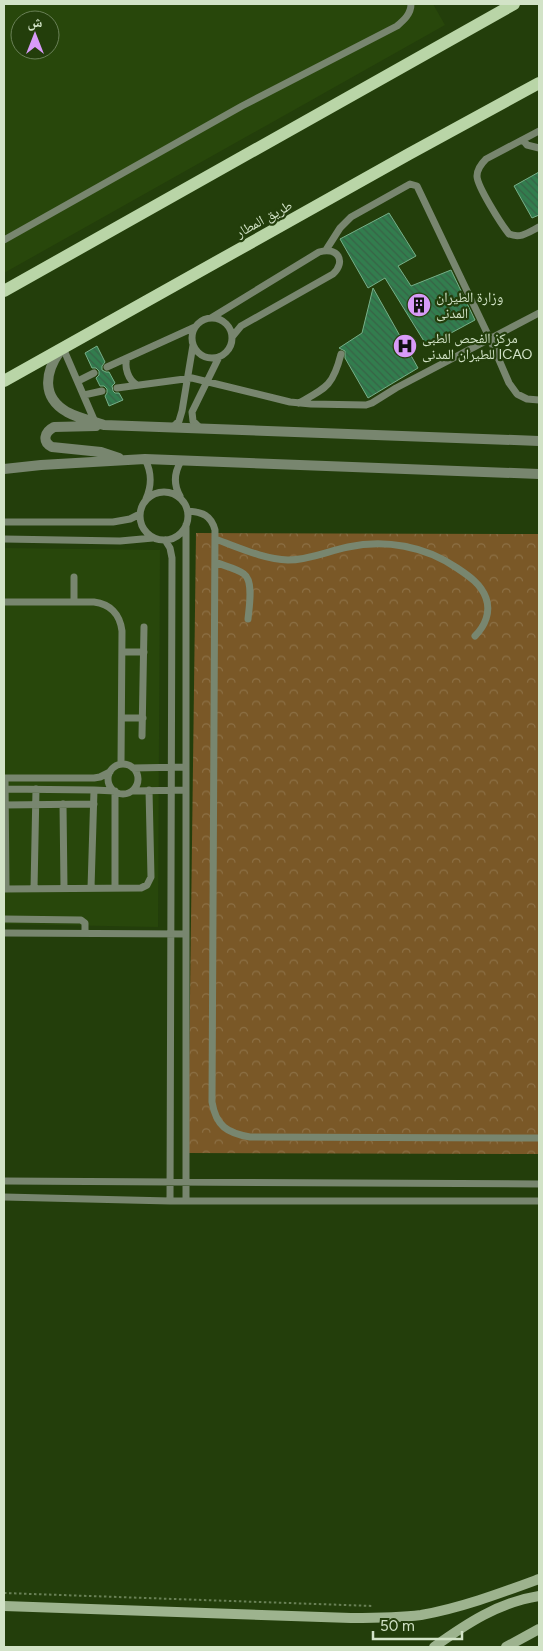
<svg xmlns="http://www.w3.org/2000/svg" width="543" height="1651" font-family="Figtree,'Noto Naskh Arabic',sans-serif">
<style>
.built{fill:#28470b;fill-rule:evenodd}
.park{fill:url(#park-crowns)}
.building{fill:url(#building-back-hatch);stroke:#77af88}
.lines{fill:none;stroke-linecap:round;stroke-linejoin:round}
.path{stroke:#698056;stroke-width:2;stroke-dasharray:2.5 2.5;stroke-linecap:butt}
.service{stroke:#78866f;stroke-width:7}
.tertiary{stroke:#78866f;stroke-width:10}
.secondary{stroke:#9db38e;stroke-width:10}
.primary{stroke:#b9d5a7;stroke-width:12}
.labels{text-anchor:middle;dominant-baseline:central;stroke-width:4.5;stroke-linejoin:round;paint-order:stroke}
.street-label{font-size:14px;fill:#d2e3c7;stroke:#233e0b}
.poi-label{font-size:14px;fill:#d2e3c7;stroke:#233e0b;text-anchor:start}
</style>
<defs>
<pattern id="park-crowns" width="20" height="18" patternUnits="userSpaceOnUse" patternTransform="scale(1.25)"><rect width="20" height="18" fill="#7a5827"/><path d="M2 6a3 3 0 1 1 6 0M12 15a3 3 0 1 1 6 0" fill="none" stroke="#8c7045"/></pattern>
<pattern id="building-back-hatch" width="6" height="6" patternUnits="userSpaceOnUse" patternTransform="scale(1.25)"><rect width="6" height="6" fill="#327d4e"/><path d="M-1 5l2 2M0 0l6 6M5-1l2 2" fill="none" stroke="#386346"/></pattern>
</defs>
<rect width="100%" height="100%" fill="#233e0b"/>
<!-- built -->
<path class="built" d="M4,4H433L445,25L4,273ZM20,20H50V50H20Z
M4,548L160,550L158,927L4,924Z"/>
<!-- park -->
<path class="park" d="M196,533L539,534V1154L188,1153Z"/>
<!-- building -->
<path class="building" d="M539,172V215L532,218L514,186Z
M389,213L416,256L398,266L411,286L451,270L475,320L427,346L385,278L368,288L340,239Z
M373,288L418,368L368,398L345,358V351L339,348L362,333Z
M97,346L105,362L102,366V370L106,372H109L115,383L112,386L113,391L115,393H119L123,400L109,406L105,396L107,393V389L104,386H100L96,378L99,375V371L96,368H92L85,353Z"/>
<g class="lines">
<!-- path -->
<path class="path" d="M4,1593L373,1606"/>
<!-- service -->
<path class="service" d="M539,131L486,159C481,164 477,169 477,176C477,186 501,224 509,234C521,239 529,232 539,227
M523,140L527,145L539,148
M4,240L242,106L397,26C404,20 411,14 411,4
M326,250L340,228L351,217L410,184L417,186L490,339L509,383L517,394L527,399L539,400
M192 338a20 20 0 1 1 40 0a20 20 0 1 1-40 0Z
M211,318L319,252C337,246 347,261 333,274L241,326L232,337
M63,348L95,422
M127,358C124,367 128,380 137,385
M107,367L195,327
M78,381L94,373
M117,388L192,378L290,402L311,404L366,405L372,403L396,388L539,313
M84,395L102,391
M299,403C326,388 333,386 341,354
M172,428L179,421L182,411L193,345
M200,428L193,421L192,412L219,357
M145,459C152,473 152,485 146,499
M140 516a24 24 0 1 1 48 0a24 24 0 1 1-48 0Z
M180,496C173,484 174,473 181,461
M188,511C202,512 211,515 215,530L212,1102C216,1126 227,1133 250,1137L539,1138
M4,522H113L130,519L140,514
M4,539L120,541L153,538
M215,539C238,547 263,559 288,560C309,560 328,551 348,547C385,539 425,546 457,568C469,576 481,584 486,598C491,612 485,626 475,636
M165,540L170,548L172,558L170,1201
M215,562C224,566 236,568 244,574C254,581 249,608 248,619
M74,577V602
M4,602H94C110,604 120,614 122,631L121,764
M122,652H144
M122,718H143
M142,736L144,627
M108 779a15 15 0 1 1 30 0a15 15 0 1 1-30 0Z
M133,768L186,767
M4,778H94L100,777L110,772
M5,778L6,889
M4,789L94,790L115,791V888
M133,791L186,790
M63,804L64,888
M4,805L94,804
M91,888L94,790
M4,889L141,888L147,885L151,877L149,790
M34,889L36,789
M4,919L81,920L85,923V933
M4,933L186,934
M4,1181L539,1184
M4,1197L170,1201H539
M186,1201V525"/>
<!-- tertiary -->
<path class="tertiary" d="M60,351C45,372 41,397 67,412C78,418 92,421 104,425L539,441
M96,426L54,427C44,432 42,442 52,447L101,452L119,458
M4,469L41,465L145,459L539,474"/>
<!-- secondary -->
<path class="secondary" d="M4,1606L351,1618C375,1618 398,1618 421,1615C461,1608 501,1593 539,1579
M434,1647C466,1624 499,1602 539,1596
M506,1647L539,1629"/>
<!-- primary -->
<path class="primary" d="M4,291L514,4
M4,381L409,154L539,83"/>
</g>
<!-- icons -->
<defs>
<g id="building-disc" transform="scale(1.25)"><circle r="9.5" fill="#d89bf8" stroke="#233e0b"/><path d="M-4-6H4V6H1V3H-1V6H-4ZM-2.5-4.3h1.7v1.8h-1.7ZM.8-4.3h1.7v1.8H.8ZM-2.5-1h1.7V.8h-1.7ZM.8-1h1.7V.8H.8Z" fill="#111"/></g>
<g id="hospital-disc" transform="scale(1.25)"><circle r="9.5" fill="#d89bf8" stroke="#233e0b"/><path d="M-5-5h3v3.5h4V-5h3V5h-3V1.5h-4V5h-3Z" fill="#111"/></g>
</defs>
<g fill-rule="evenodd">
<use href="#building-disc" x="419" y="305"/>
<use href="#hospital-disc" x="405" y="346"/>
</g>
<g class="labels">
<!-- street labels -->
<g class="street-label">
<text transform="translate(264 219) rotate(-29)">طريق المطار</text>
</g>
<!-- poi labels -->
<g class="poi-label">
<text x="436" y="297">وزارة الطيران<tspan x="436" dy="16">المدنى</tspan></text>
<text x="422" y="338">مركز الفحص الطبى<tspan x="422" dy="16">للطيران المدنى ICAO</tspan></text>
</g>
</g>
<!-- border -->
<rect width="543" height="1651" fill="none" stroke="#d2e3c7" stroke-width="10"/>
<!-- north arrow -->
<g transform="translate(35 35)"><circle r="24" fill="#233e0b" stroke="#698056"/>
<path d="M0-4L9 19L0 12L-9 19Z" fill="#d89bf8"/>
<text y="-8" font-size="14" font-weight="bold" text-anchor="middle" fill="#d2e3c7">ش</text>
</g>
<!-- scale -->
<path d="M373 1631v8h89v-8" fill="none" stroke="#d2e3c7" stroke-width="2.5"/>
<text x="380" y="1631" font-size="15" fill="#d2e3c7" stroke="#233e0b" stroke-width="4" paint-order="stroke">50 m</text>
</svg>
